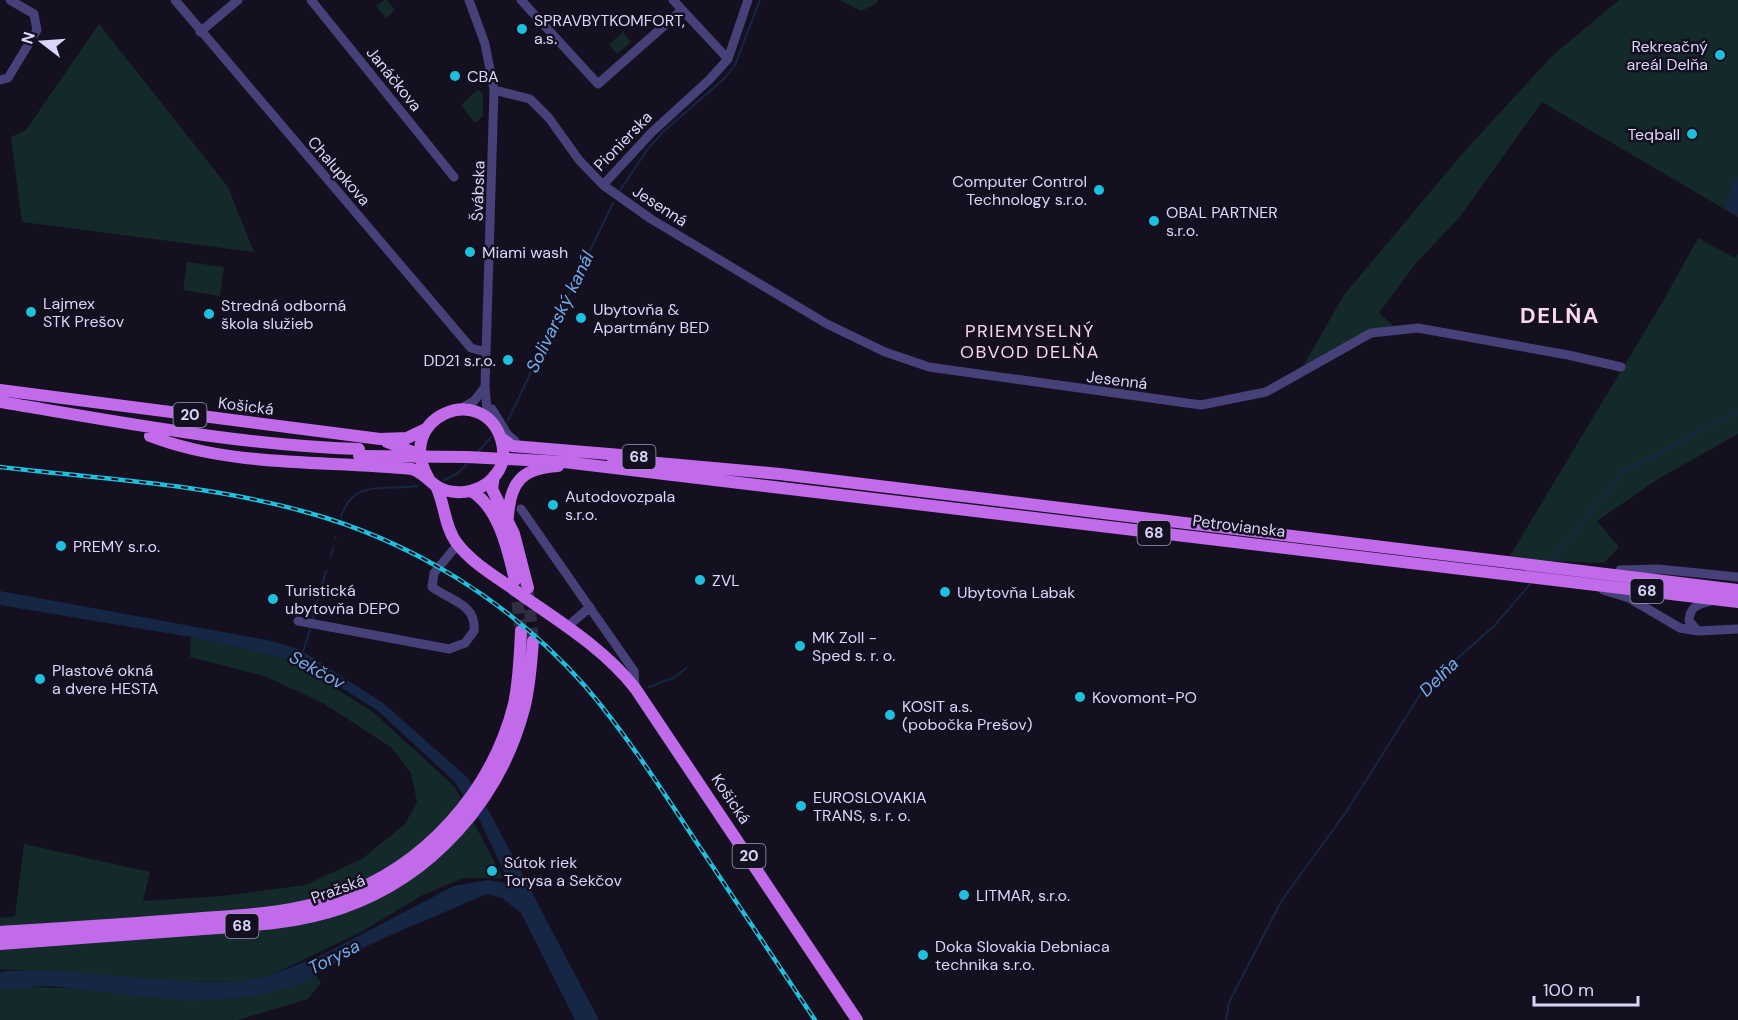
<svg xmlns="http://www.w3.org/2000/svg" width="1738" height="1020" font-family="'DM Sans',sans-serif">
<style>
.green{fill:#14292a}
.water{fill:#162645}
.lines{fill:none;stroke-linecap:round;stroke-linejoin:round}
.stream{stroke:#162645;stroke-width:2}
.major-tunnel{stroke:#322e41;stroke-width:12;stroke-dasharray:12 6;stroke-linecap:butt}
.minor{stroke:#464179;stroke-width:9}
.major{stroke:#c16beb;stroke-width:12}
.rail-casing{stroke:#1ec1dd;stroke-width:4.5}
.rail{stroke:#141020;stroke-width:2;stroke-dasharray:7;stroke-linecap:butt}
.major-bridge{stroke:#c16beb;stroke-width:12}
.poi-dot{fill:#1ec1dd;stroke:#141020;stroke-width:2}
.labels{text-anchor:middle;dominant-baseline:central;stroke-width:5;stroke-linejoin:round;paint-order:stroke}
.shield{fill:#141020;stroke:#9f9ab8;stroke-width:1.5}
.shield-label{font-size:15px;font-weight:bold;fill:#dbd5f9}
.poi-label{font-size:16px;fill:#dbd5f9;stroke:#141020;text-anchor:start}
.street-label{font-size:16px;fill:#dbd5f9;stroke:#141020}
.water-label{font-size:18px;font-style:italic;fill:#71adec;stroke:#141020}
.neighbourhood-label{font-size:18px;letter-spacing:1.5px;fill:#fad7eb;stroke:#141020}
.district-label{font-size:22px;font-weight:bold;letter-spacing:1.5px;fill:#fad7eb;stroke:#141020}
</style>
<rect width="100%" height="100%" fill="#141020"/>
<!-- green -->
<path class="green" d="M384,0H387L395,10L386,18L376,6Z
M840,0H878L877,3L861,11Z
M1619,0H1738V217L1542,102L1459,218L1416,263L1379,313L1397,329L1366,333L1303,366L1344,295L1462,154L1553,55Z
M99,24L228,187L254,252L22,222L11,137L26,130Z
M623,32L631,42L617,54L609,44Z
M478,89L483,94V116L475,123L461,105Z
M1698,238L1735,258L1738,254V434L1658,479L1597,521L1619,547L1604,563L1508,559L1666,296Z
M187,262L224,267L220,296L183,290Z
M191,637L287,658L373,712L455,787L503,878H463L423,895L361,932L274,974L241,982L171,981L0,969V918L15,916L24,844L150,872L143,901L223,896L305,885L362,859L405,824L417,802L411,773L392,748L323,703L264,676L190,657Z
M316,975L321,983L308,999L238,1020H0V988C98,980 228,1020 316,975Z"/>
<!-- water -->
<path class="water" d="M1738,174V217L1727,210L1726,203Z
M0,591L272,641L301,650L383,703L468,778L489,811L599,1020H575L521,913L502,898L487,894L386,937L352,953L304,982L257,996L192,1001L48,986L0,989V972L6,971H61L171,981L241,982L274,974L324,954L454,886L488,880L510,884L480,821L454,781L377,710L298,661L191,637L0,605Z"/>
<g class="lines">
<!-- stream -->
<path class="stream" d="M619,192L647,150L664,131L725,78L735,65L760,0
M508,420L613,203
M477,453L491,437
M444,480L457,474L469,462
M341,517C353,478 385,491 418,486
M335,538L336,537
M331,556L333,548
M1550,562L1623,472L1738,411
M312,621L326,571
M303,652L311,626
M649,687L675,677L686,668
M1226,1020L1229,1002L1282,900L1346,812L1425,687L1494,626L1532,582"/>
<!-- major-tunnel -->
<path class="major-tunnel" d="M515,584L521,631
M528,592L533,641"/>
<!-- minor -->
<path class="minor" d="M175,0L471,348L486,352
M311,0L454,177
M469,0L485,44L494,90L485,387L487,410L492,423
M521,0L598,84L682,10
M673,0L728,59
M200,32L238,0
M0,80L8,78L37,30L34,14L10,0
M494,90L530,99L549,118L579,160L603,185L651,219L827,324L885,352L929,367L1201,405L1266,392L1371,333L1418,328L1568,355L1621,367
M603,185L652,132L709,80L728,59L748,0
M460,409L474,401L485,387
M492,409L508,435L515,441
M521,509L634,671L635,688
M1620,570L1658,569L1738,577
M1603,590L1629,598L1680,628L1698,631L1738,629
M298,621L449,649L465,643L474,631C477,604 449,600 432,587L434,573L458,544
M567,627L590,607
M1698,631L1689,621C1690,606 1697,605 1711,601"/>
<!-- major -->
<path class="major" d="M0,390L380,439L407,438L426,429
M0,402C120,422 238,445 359,449
M150,436C233,468 325,460 412,469C424,473 428,481 438,487C459,498 487,491 499,470C504,461 504,449 501,439C482,380 392,418 429,479
M500,437L512,446L621,455
M387,442L413,452L420,459
M613,459L780,474L1738,590
M564,462L1738,602
M494,476L492,489L514,534L528,588
M436,486C445,504 444,525 456,542C469,560 491,574 509,586C553,618 601,645 635,688L857,1020
M471,491C499,507 508,551 515,580
M508,517C510,482 522,468 558,466
M0,932C63,928 127,924 190,919C240,915 290,914 338,897C424,867 492,792 514,704C519,680 520,656 521,631
M0,944C63,939 127,935 190,930C241,926 293,925 342,908C432,877 500,800 524,709C530,687 531,664 533,641"/>
<!-- rail casing -->
<g class="rail-casing">
<path id="rail" d="M0,467C100,479 205,484 302,511C411,540 511,602 585,686C626,734 660,787 695,840C735,900 775,960 815,1020"/>
</g>
<!-- rail -->
<use href="#rail" class="rail"/>
<!-- major-bridge -->
<path class="major-bridge" d="M359,456L467,457L564,462"/>
</g>
<!-- markers -->
<g class="poi-dot">
<circle cx="522" cy="29" r="6"/>
<circle cx="1720" cy="55" r="6"/>
<circle cx="455" cy="76" r="6"/>
<circle cx="1692" cy="134" r="6"/>
<circle cx="1099" cy="190" r="6"/>
<circle cx="1154" cy="221" r="6"/>
<circle cx="470" cy="252" r="6"/>
<circle cx="31" cy="312" r="6"/>
<circle cx="209" cy="314" r="6"/>
<circle cx="581" cy="318" r="6"/>
<circle cx="508" cy="360" r="6"/>
<circle cx="553" cy="505" r="6"/>
<circle cx="61" cy="546" r="6"/>
<circle cx="700" cy="580" r="6"/>
<circle cx="945" cy="592" r="6"/>
<circle cx="273" cy="599" r="6"/>
<circle cx="800" cy="646" r="6"/>
<circle cx="40" cy="679" r="6"/>
<circle cx="1080" cy="697" r="6"/>
<circle cx="890" cy="715" r="6"/>
<circle cx="801" cy="806" r="6"/>
<circle cx="492" cy="871" r="6"/>
<circle cx="964" cy="895" r="6"/>
<circle cx="923" cy="955" r="6"/>
</g>
<g class="labels">
<!-- shield labels -->
<g class="shield">
<rect x="173.5" y="403" width="33" height="24" rx="4.5"/>
<rect x="622.5" y="445" width="33" height="24" rx="4.5"/>
<rect x="1137.5" y="521" width="33" height="24" rx="4.5"/>
<rect x="1630.5" y="579" width="33" height="24" rx="4.5"/>
<rect x="732.5" y="844" width="33" height="24" rx="4.5"/>
<rect x="225.5" y="914" width="33" height="24" rx="4.5"/>
</g>
<g class="shield-label">
<text x="190" y="415">20</text>
<text x="639" y="457">68</text>
<text x="1154" y="533">68</text>
<text x="1647" y="591">68</text>
<text x="749" y="856">20</text>
<text x="242" y="926">68</text>
</g>
<!-- poi labels -->
<g class="poi-label">
<text x="534" y="20">SPRAVBYTKOMFORT,<tspan x="534" dy="18">a.s.</tspan></text>
<text x="1708" y="46" text-anchor="end">Rekreačný<tspan x="1708" dy="18">areál Delňa</tspan></text>
<text x="467" y="76">CBA</text>
<text x="1680" y="134" text-anchor="end">Teqball</text>
<text x="1087" y="181" text-anchor="end">Computer Control<tspan x="1087" dy="18">Technology s.r.o.</tspan></text>
<text x="1166" y="212">OBAL PARTNER<tspan x="1166" dy="18">s.r.o.</tspan></text>
<text x="482" y="252">Miami wash</text>
<text x="43" y="303">Lajmex<tspan x="43" dy="18">STK Prešov</tspan></text>
<text x="221" y="305">Stredná odborná<tspan x="221" dy="18">škola služieb</tspan></text>
<text x="593" y="309">Ubytovňa &amp;<tspan x="593" dy="18">Apartmány BED</tspan></text>
<text x="496" y="360" text-anchor="end">DD21 s.r.o.</text>
<text x="565" y="496">Autodovozpala<tspan x="565" dy="18">s.r.o.</tspan></text>
<text x="73" y="546">PREMY s.r.o.</text>
<text x="712" y="580">ZVL</text>
<text x="285" y="590">Turistická<tspan x="285" dy="18">ubytovňa DEPO</tspan></text>
<text x="957" y="592">Ubytovňa Labak</text>
<text x="812" y="637">MK Zoll -<tspan x="812" dy="18">Sped s. r. o.</tspan></text>
<text x="52" y="670">Plastové okná<tspan x="52" dy="18">a dvere HESTA</tspan></text>
<text x="1092" y="697">Kovomont-PO</text>
<text x="902" y="706">KOSIT a.s.<tspan x="902" dy="18">(pobočka Prešov)</tspan></text>
<text x="813" y="797">EUROSLOVAKIA<tspan x="813" dy="18">TRANS, s. r. o.</tspan></text>
<text x="504" y="862">Sútok riek<tspan x="504" dy="18">Torysa a Sekčov</tspan></text>
<text x="976" y="895">LITMAR, s.r.o.</text>
<text x="935" y="946">Doka Slovakia Debniaca<tspan x="935" dy="18">technika s.r.o.</tspan></text>
</g>
<!-- street labels -->
<g class="street-label">
<text transform="translate(394 79) rotate(51)">Janáčkova</text>
<text transform="translate(623 141) rotate(-46)">Pionierska</text>
<text transform="translate(339 171) rotate(49)">Chalupkova</text>
<text transform="translate(478 191) rotate(-88)">Švábska</text>
<text transform="translate(660 206) rotate(33)">Jesenná</text>
<text transform="translate(1117 380) rotate(7)">Jesenná</text>
<text transform="translate(246 406) rotate(7)">Košická</text>
<text transform="translate(1239 526) rotate(7)">Petrovianska</text>
<text transform="translate(731 799) rotate(56)">Košická</text>
<text transform="translate(338 889) rotate(-20)">Pražská</text>
</g>
<!-- water labels -->
<g class="water-label">
<text transform="translate(560 312) rotate(-64)">Solivarský kanál</text>
<text transform="translate(317 670) rotate(29)">Sekčov</text>
<text transform="translate(1439 677) rotate(-45)">Delňa</text>
<text transform="translate(334 957) rotate(-27)">Torysa</text>
</g>
<!-- neighbourhood labels -->
<g class="neighbourhood-label">
<text x="1030" y="331">PRIEMYSELNÝ<tspan x="1030" dy="21">OBVOD DELŇA</tspan></text>
</g>
<!-- district labels -->
<g class="district-label">
<text x="1560" y="315">DELŇA</text>
</g>
</g>
<!-- north arrow -->
<g transform="translate(42 42) rotate(287)" stroke="#141020" stroke-width="4.5" paint-order="stroke">
<path d="M0-4.5L10 22L0 15L-10 22Z" fill="#dbd5f9"/>
<text y="-9" font-size="16" font-weight="bold" text-anchor="middle" fill="#dbd5f9">N</text>
</g>
<!-- scale -->
<path d="M1534 996v9h104v-9" fill="none" stroke="#dbd5f9" stroke-width="3"/>
<text x="1543" y="996" font-size="18" fill="#dbd5f9" stroke="#141020" stroke-width="4.5" paint-order="stroke">100 m</text>
</svg>
